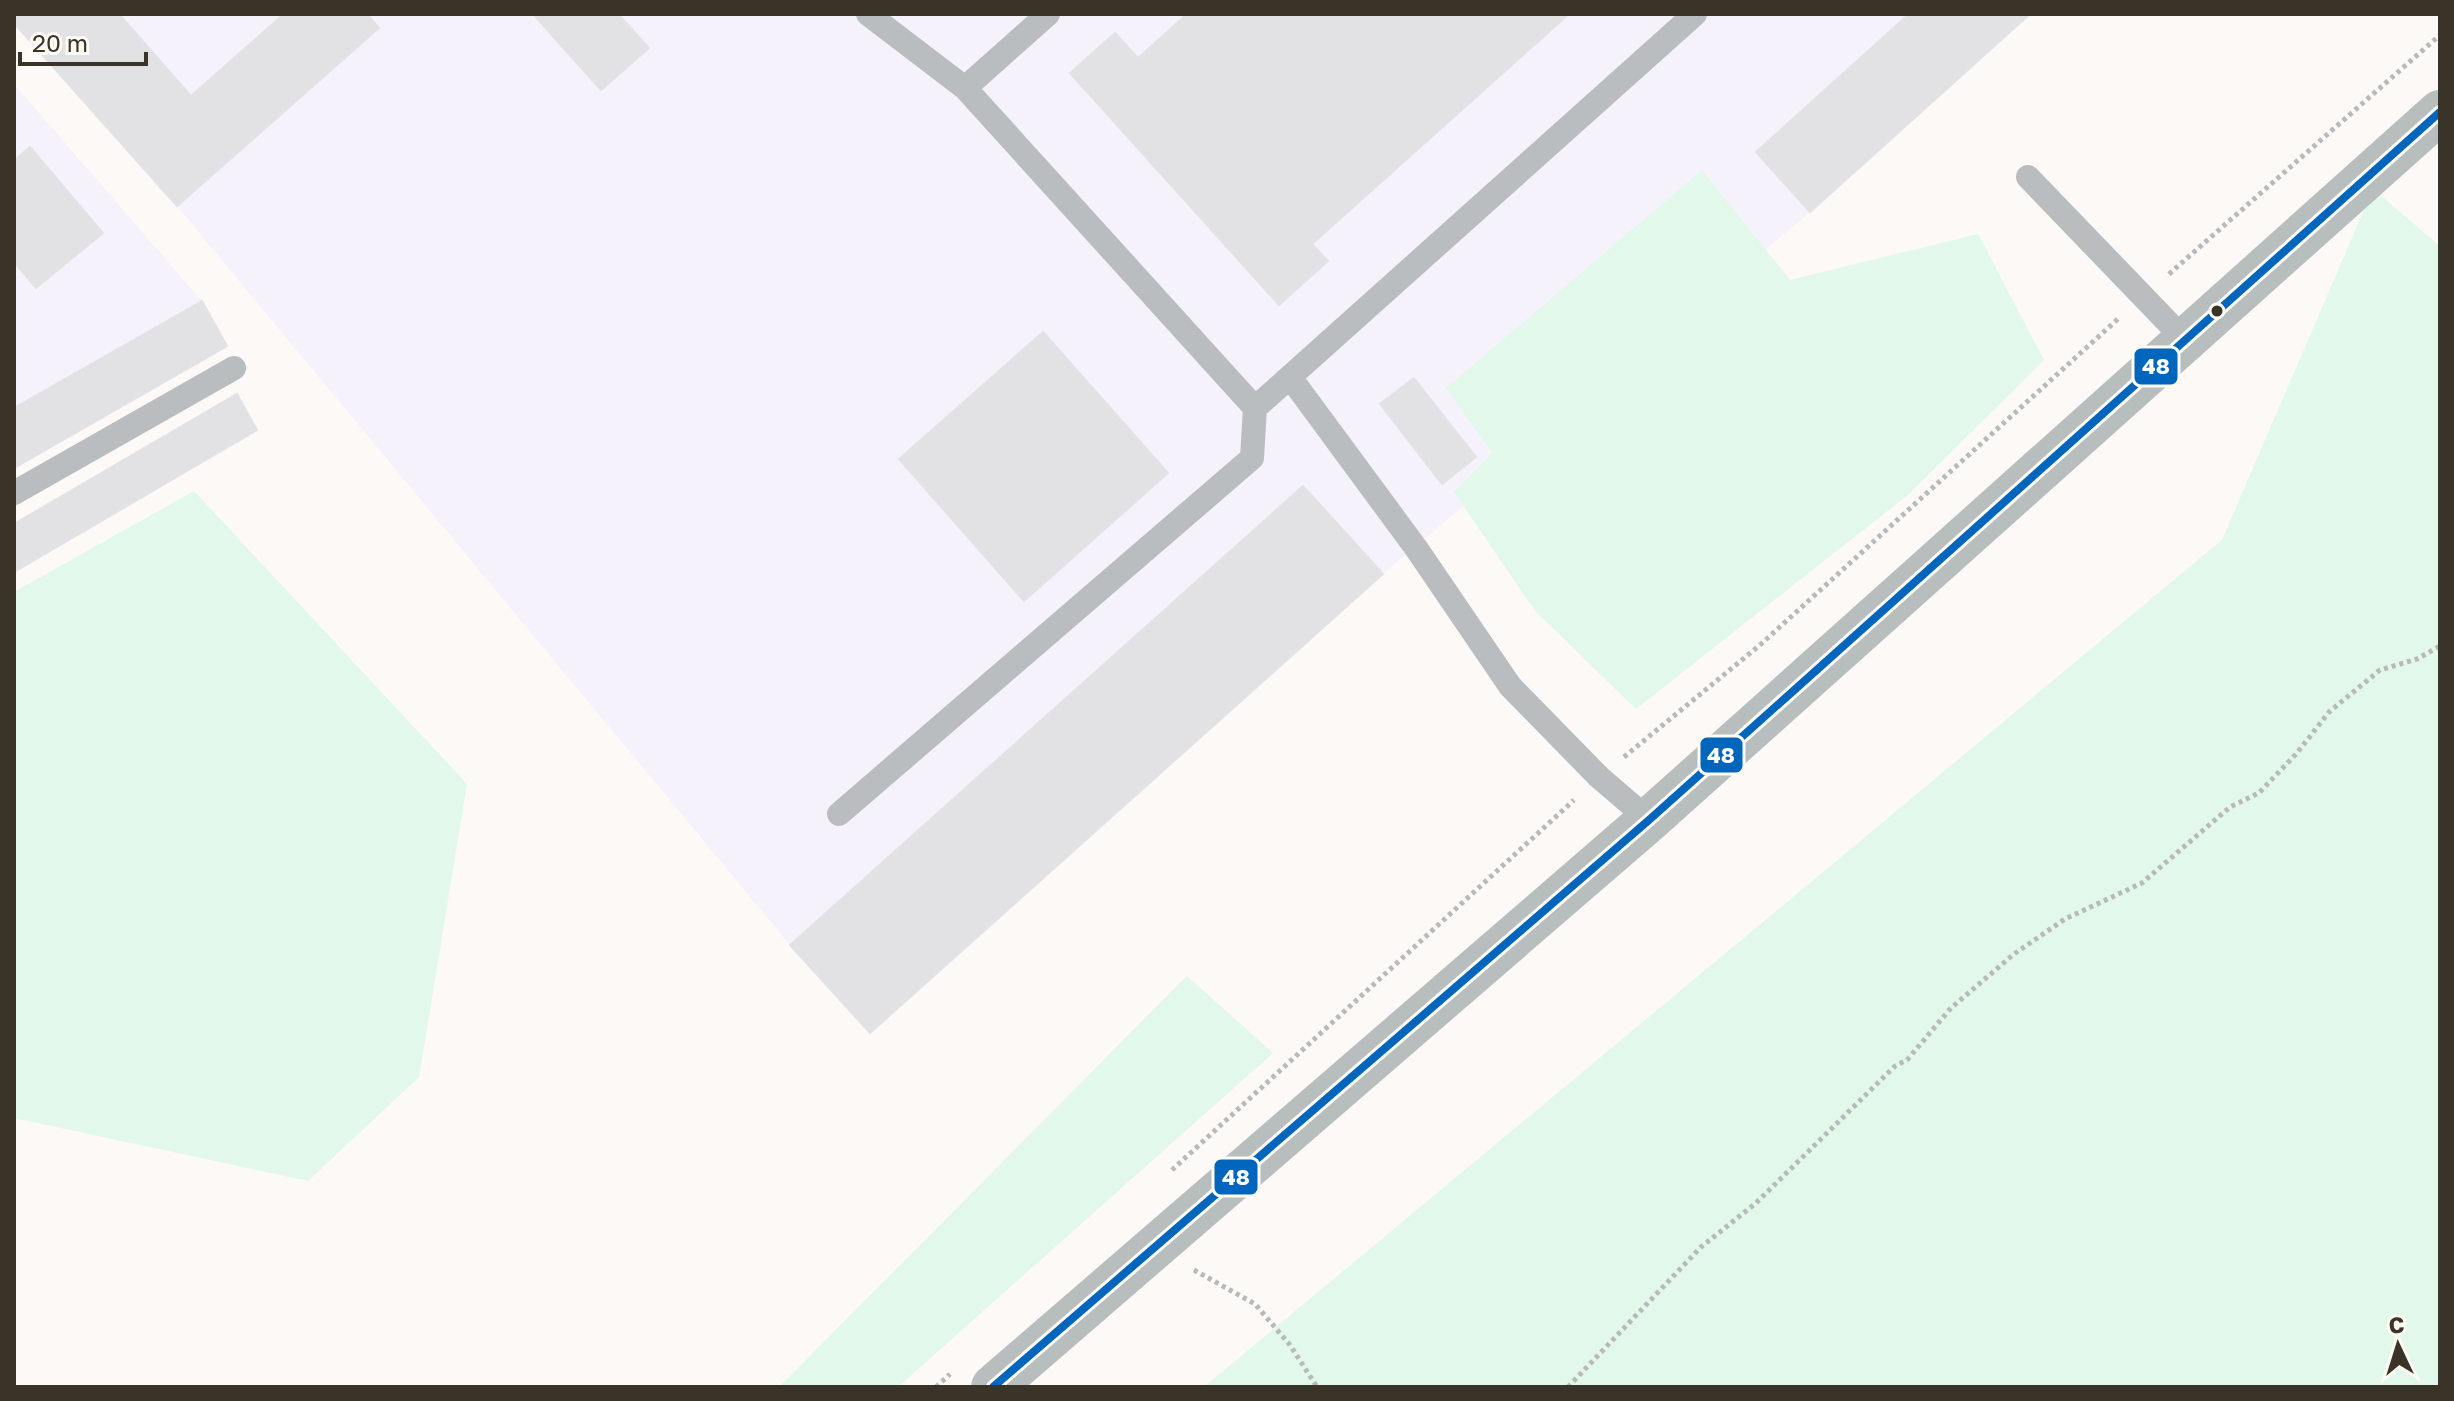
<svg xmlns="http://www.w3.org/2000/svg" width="2454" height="1401" font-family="'Golos Text',sans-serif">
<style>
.industrial{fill:#f6f2fb}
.green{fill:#e2f8ea}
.building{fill:#e2e1e4;stroke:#e3e2e6;stroke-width:2}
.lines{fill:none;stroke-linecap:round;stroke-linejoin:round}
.path{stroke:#b7b9ba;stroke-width:5;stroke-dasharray:4 4;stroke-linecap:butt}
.lane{stroke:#b9bdbf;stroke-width:24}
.secondary{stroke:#b8bdbe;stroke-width:44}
.bus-1-casing{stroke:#fefaf4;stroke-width:14}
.bus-1{stroke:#0065bd;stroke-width:8}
.bus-dot{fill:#3a3328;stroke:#fefaf4;stroke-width:3}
.line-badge{stroke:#fefaf4;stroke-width:3}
.badge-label{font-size:22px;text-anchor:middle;font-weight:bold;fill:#fff}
</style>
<rect width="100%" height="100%" fill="#fcf9f6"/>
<!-- industrial -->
<path class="industrial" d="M14,14H2030L1810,212L1383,574L870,1033L790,945L177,206L14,23Z
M14,84L202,301L14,408Z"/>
<!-- green -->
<path class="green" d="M1702,170L1790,280L1978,234L2044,360L1909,494L1636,709L1535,611L1454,492L1492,453L1446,388Z
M2373,189L2440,246V1387H1204L2222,540Z
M194,491L467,784L419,1077L308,1181L14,1118V592Z
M1187,976L1273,1053L898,1387H779Z"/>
<!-- building -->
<path class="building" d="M14,14H119L191,96L284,14H367L379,28L177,206L14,23Z
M533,14H618L649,48L601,90Z
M1187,14H1569L1312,244L1328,261L1279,305L1070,73L1115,33L1138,58Z
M1909,14H2030L1810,212L1756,152Z
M30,147L103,233L36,288L14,262V161Z
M202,301L227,346L14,468V408Z
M1043,332L1168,473L1024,601L899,459Z
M1414,378L1476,457L1442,484L1380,404Z
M237,394L257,430L14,572V524Z
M1303,486L1383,574L870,1033L790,945Z"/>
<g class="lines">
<!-- path -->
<path class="path" d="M2169,274L2440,35
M1624,757L1760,645L2119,318
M1172,1170L1574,800
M1194,1270L1255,1304L1290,1345L1317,1387
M936,1387L950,1374
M1568,1387L1701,1247L1756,1203L1895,1066L1907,1060L1951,1008L2014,954L2065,919L2142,883L2230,807L2259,793L2297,753L2329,712L2380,670L2417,659L2440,646"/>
<!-- lane -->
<path class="lane" d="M868,14L965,88
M1048,14L965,88L1255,408L1695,14
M2028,177L2184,339
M1290,377L1416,548L1510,686L1599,777L1649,820
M14,493L234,368
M839,814L1252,458L1255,408"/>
<!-- secondary -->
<path class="secondary" d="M993,1387L1649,820L2440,112"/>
<!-- bus-1 casing -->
<g class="bus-1-casing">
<path id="bus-1" d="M993,1387L1649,820L2440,112"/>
</g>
<!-- bus-1 -->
<use href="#bus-1" class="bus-1"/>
</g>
<!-- markers -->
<circle class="bus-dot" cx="2217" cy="311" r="7"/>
<g class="line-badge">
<rect x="2133" y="347" width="46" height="39" rx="8" fill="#0065bd"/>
<rect x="1699" y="736" width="45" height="38" rx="8" fill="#0065bd"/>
<rect x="1213" y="1158" width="46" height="38" rx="8" fill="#0065bd"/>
</g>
<g class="badge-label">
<text x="2156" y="374">48</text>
<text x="1721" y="763">48</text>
<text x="1236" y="1185">48</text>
</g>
<!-- border -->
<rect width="2454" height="1401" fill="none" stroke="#3a3328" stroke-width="32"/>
<!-- north arrow -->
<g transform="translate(2398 1345) rotate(356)" stroke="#fefaf4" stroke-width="6" paint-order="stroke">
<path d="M0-6L14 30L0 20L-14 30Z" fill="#3a3328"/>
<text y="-12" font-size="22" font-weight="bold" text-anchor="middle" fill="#3a3328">С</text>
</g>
<!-- scale -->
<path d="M20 52v12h126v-12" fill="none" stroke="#3a3328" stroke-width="4"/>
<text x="32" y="52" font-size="24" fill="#3a3328" stroke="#fefaf4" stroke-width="6" paint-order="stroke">20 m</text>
</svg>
